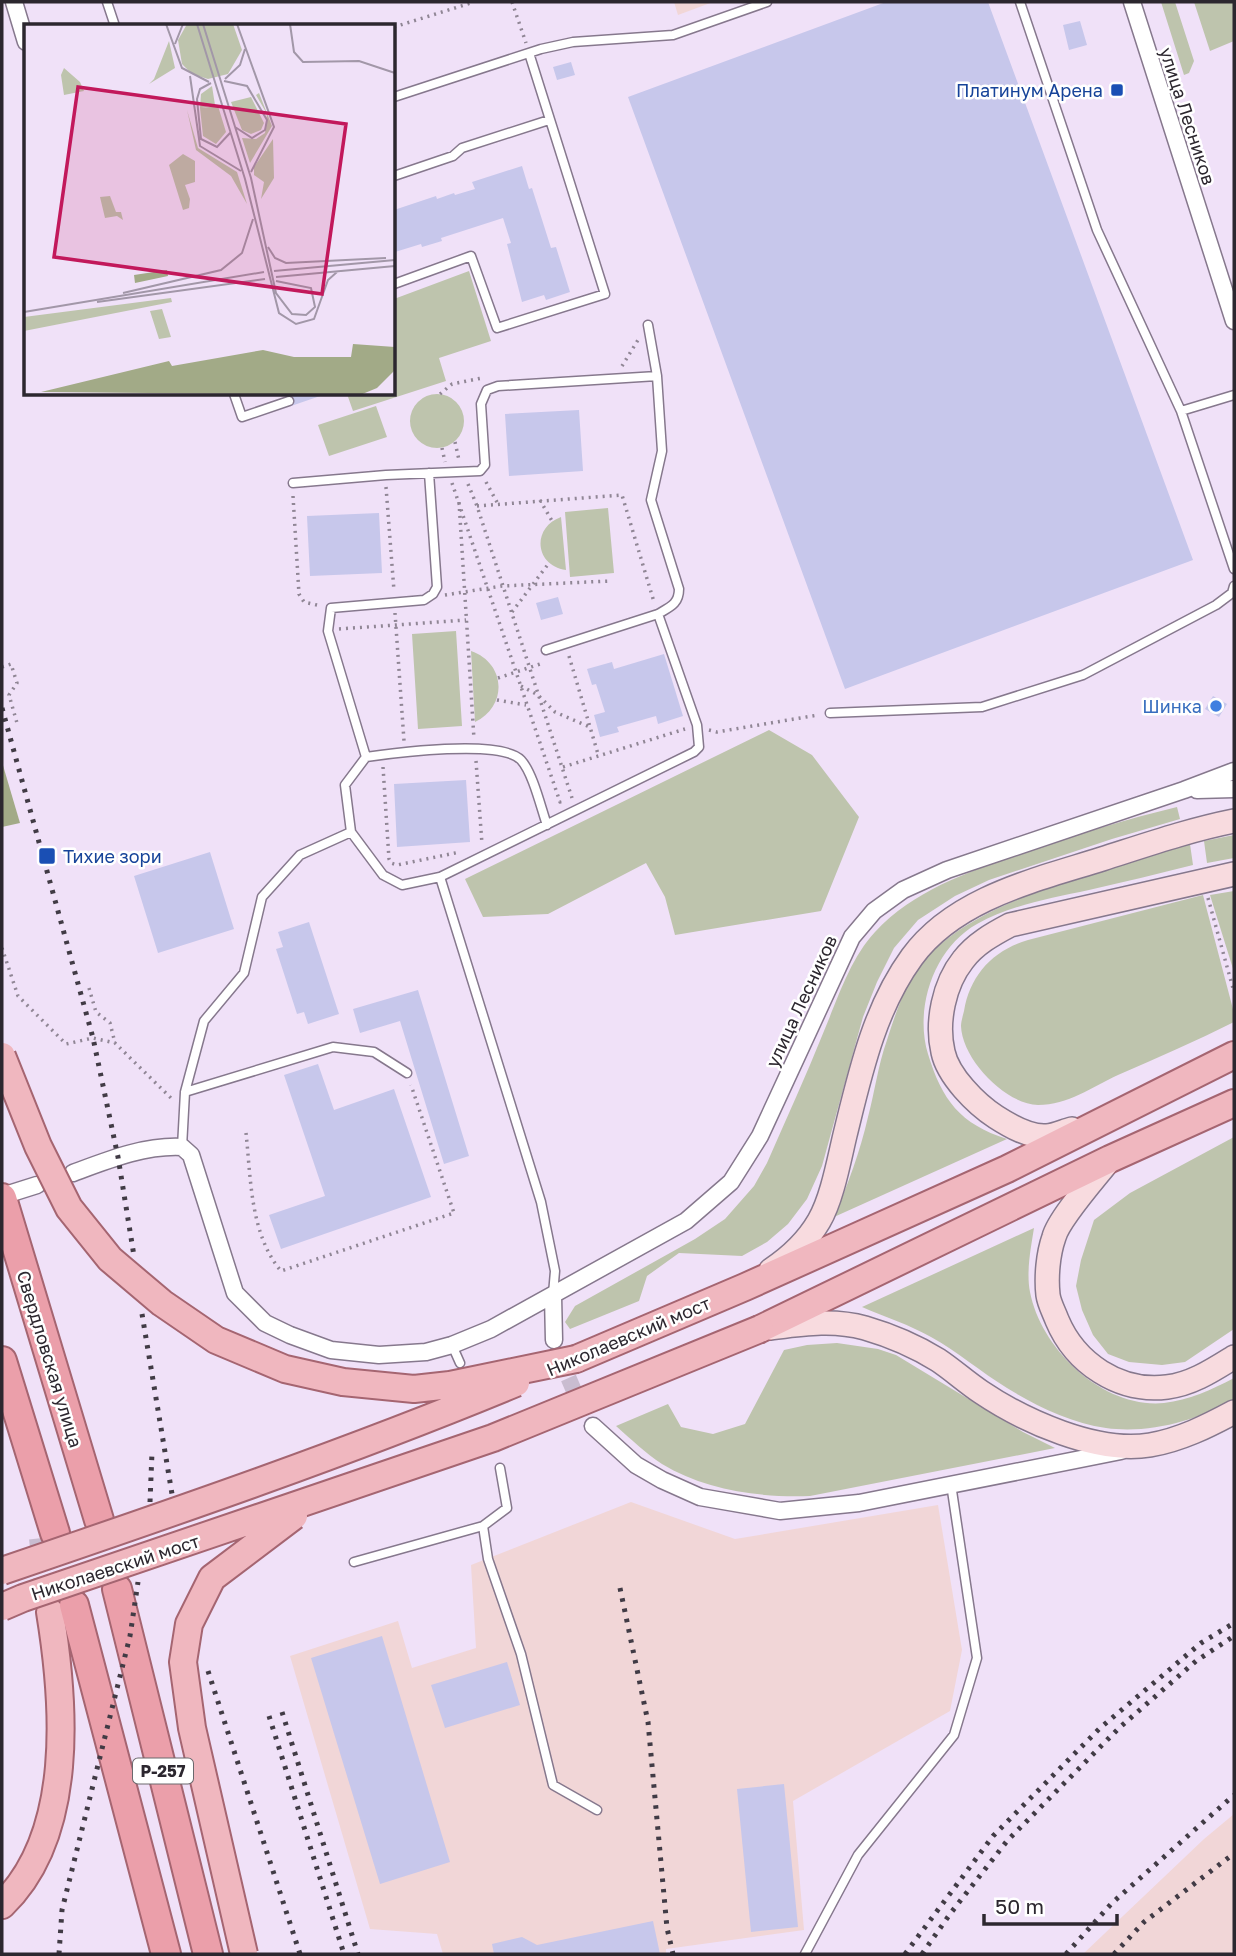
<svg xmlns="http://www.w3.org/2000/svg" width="1236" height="1956" font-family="'Golos Text',sans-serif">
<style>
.industrial{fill:#f1d6d7}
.green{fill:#bec4ad}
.forest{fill:#a2aa87}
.building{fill:#c7c7eb}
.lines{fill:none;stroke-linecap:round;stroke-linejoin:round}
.minor-tunnel{stroke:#c9bcd0;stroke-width:16;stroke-dasharray:16 8;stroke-linecap:butt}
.primary-tunnel{stroke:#c9bcd0;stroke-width:26;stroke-dasharray:26 13;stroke-linecap:butt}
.service-casing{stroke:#86788d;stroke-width:11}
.minor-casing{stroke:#86788d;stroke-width:19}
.secondary-casing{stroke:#86788d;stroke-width:26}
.primary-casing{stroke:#a56571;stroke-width:30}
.trunk-casing{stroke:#a56571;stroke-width:32}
.path{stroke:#908695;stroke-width:3.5;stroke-dasharray:2 5;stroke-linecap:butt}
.service{stroke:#fff;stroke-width:8}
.minor{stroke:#fff;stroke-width:16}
.secondary{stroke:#f8dbdf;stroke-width:23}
.primary{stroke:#f0b7bf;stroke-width:26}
.trunk{stroke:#eb9faa;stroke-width:28}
.rail{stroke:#413b45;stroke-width:5;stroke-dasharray:3.5 7;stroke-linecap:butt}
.primary-bridge-casing{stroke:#a56571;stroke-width:30;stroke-linecap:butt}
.primary-bridge{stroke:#f0b7bf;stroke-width:26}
.transit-dot{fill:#1a4fb4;stroke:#fff;stroke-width:2.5}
.shop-dot{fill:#3f7fe0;stroke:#fff;stroke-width:2.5}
.labels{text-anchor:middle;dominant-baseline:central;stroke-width:5;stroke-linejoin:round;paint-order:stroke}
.shield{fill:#fff;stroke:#6b686d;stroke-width:2}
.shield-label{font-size:16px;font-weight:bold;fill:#2c272f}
.transit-label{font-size:18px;fill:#164399;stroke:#fff;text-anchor:end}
.street-label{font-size:18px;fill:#2c272f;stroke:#fff}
.shop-label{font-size:18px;fill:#366cbe;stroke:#fff;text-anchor:end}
.inset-road{fill:none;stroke:#a297a8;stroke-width:2}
.view{fill:#c2185b;fill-opacity:0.15;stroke:#c2185b;stroke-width:3.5}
.inset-edge{fill:none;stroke:#2c272f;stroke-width:3.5}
</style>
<rect width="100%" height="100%" fill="#f0e1f8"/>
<!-- industrial -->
<path class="industrial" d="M674,2H713L678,15Z
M631,1502L735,1539L938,1505L962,1650L950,1711L793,1801L804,1930L666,1949V1954H443L437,1934L370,1929L290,1656L398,1621L412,1668L476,1648L471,1565Z
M1234,1814V1954H1083L1204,1839Z"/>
<!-- green -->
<path class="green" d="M1161,2H1175L1194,61L1189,73L1184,75Z
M1194,2H1234V41L1210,51Z
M469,271L491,341L439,358L446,381L353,411L347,394H394V299Z
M410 421a27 27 0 1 1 54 0a27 27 0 1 1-54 0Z
M376,406L387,437L329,456L318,425Z
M608,508L614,573L570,577L565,512Z
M561,517L566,570C535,566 531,528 561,517Z
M456,631L462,726L418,729L412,634Z
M471,651C506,663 508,706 475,722Z
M769,730L812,755L859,817L821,911L675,935L665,897L646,863L548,914L483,917L465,879Z
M1177,807L1180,819L1112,839L989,880L955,896L918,920L894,948L877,982L863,1017L822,1166L807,1199L788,1224L767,1242L742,1256L679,1253L647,1276L639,1301L570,1329L565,1322L575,1306L695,1239L725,1219L754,1186L767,1163C786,1119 806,1076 824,1031C838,998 850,959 875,932C916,888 974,870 1029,851C1078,834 1127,819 1177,807Z
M1234,835V858L1207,863L1204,841Z
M1190,844L1193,865C1158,874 1123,882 1089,890C1051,898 1011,905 977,924C934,948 914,1008 928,1054C942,1100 960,1124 1007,1139L834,1217C848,1184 860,1152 868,1117C875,1091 878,1065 887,1040C895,1015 905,984 922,963C976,897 1110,869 1190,844Z
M1234,891V972L1210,895Z
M1203,895L1234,1013V1022C1196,1041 1157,1058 1118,1075C1092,1087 1068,1105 1038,1105C1005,1104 962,1059 961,1026C961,1022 963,1015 964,1011C970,975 993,950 1028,940Z
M1234,1137V1329L1185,1362L1162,1365L1129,1362L1108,1354L1093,1335L1082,1310L1076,1286L1081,1260L1094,1220L1130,1193Z
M1034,1228C1031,1247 1026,1272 1030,1292C1041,1349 1103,1409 1164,1403C1189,1400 1211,1390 1234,1378V1399C1198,1421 1148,1434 1106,1428C1071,1423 1036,1406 1007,1388C981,1372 958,1352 931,1337C910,1325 885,1317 862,1307Z
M837,1343L878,1349L896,1355L1023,1432L1055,1448L810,1496C760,1498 705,1490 662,1464C645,1453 631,1439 616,1426L668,1404L681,1427L713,1434L745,1424L784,1350L807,1345Z"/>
<!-- forest -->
<path class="forest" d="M2,762L20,823L2,827Z"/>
<!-- building -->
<path class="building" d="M886,2H988L1193,560L845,689L628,97Z
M1080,21L1087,45L1069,50L1063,25Z
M571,62L575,75L557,80L553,67Z
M522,166L529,189L532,188L551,248L556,247L570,292L546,300L544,295L522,302L507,244L511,243L503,218L441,238L442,241L422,247L421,244L395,252L394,210L436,196L437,199L454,193L455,195L475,189L472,182Z
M287,394H326L291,406Z
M579,410L583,471L509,476L505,414Z
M379,513L382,573L310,576L307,516Z
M558,597L563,614L541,620L536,603Z
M664,654L683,716L658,724L656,716L617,727L619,732L600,737L594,715L605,712L596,684L592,685L587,669L612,662L614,669Z
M1213,696L1227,704L1219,717L1205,709Z
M466,780L470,842L397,847L394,784Z
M210,852L234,929L158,953L134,876Z
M309,922L339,1014L308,1024L304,1012L297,1014L276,949L283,947L278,932Z
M418,990L469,1156L444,1164L400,1021L360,1033L353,1009Z
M318,1064L334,1110L394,1089L431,1197L281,1249L269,1215L325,1196L284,1075Z
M382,1636L450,1862L380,1884L311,1658Z
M507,1662L520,1705L445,1728L431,1685Z
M784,1784L798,1927L751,1932L737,1789Z
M653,1921L660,1954H494L492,1944L522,1937L537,1945Z"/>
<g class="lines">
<!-- minor-tunnel -->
<path class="minor-tunnel" d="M559,1356L581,1407L593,1426"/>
<!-- primary-tunnel -->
<path class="primary-tunnel" d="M42,1538L50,1610"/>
<!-- service casing -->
<g class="service-casing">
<path id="service" d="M107,2L115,26
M1020,2L1097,230L1181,411L1234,395
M394,97L541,49L573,42L673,35L767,2
M394,176L453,156L462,148L549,120
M394,284L471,256L497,328L605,294L529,53
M648,325L657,376
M234,394L242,417L289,401
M1181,411L1234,569
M293,483L386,475L480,471L485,465L481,404L487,390L498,386L657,376L662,451L651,500L679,589C679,604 670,607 658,614
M546,650L658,614L697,725L699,747L694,752L440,877L402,885L383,875L351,832L345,785L366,757C395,753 501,739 521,760C533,773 541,808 547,825
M830,713L982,707L1083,675L1216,605L1232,593L1234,586
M366,757L328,631L331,608L424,600L433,594L437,587L429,473
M440,877L541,1202L555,1271L553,1294
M185,1092L333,1047L374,1052L407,1073
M182,1147L185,1092L204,1021L244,973L262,897L300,855L351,832
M452,1345L460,1363
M500,1468L507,1508L483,1526L488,1559L521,1654L553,1785L597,1810
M354,1562L483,1526
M805,1954L858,1855L954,1735L977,1658L951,1484"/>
</g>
<!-- minor casing -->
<g class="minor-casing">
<path id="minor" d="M14,2L26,42
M1132,2L1234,321
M1197,790L1234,789
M73,1173C108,1160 145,1145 182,1147L191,1155L235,1293L265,1323L290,1335L331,1350L379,1355L426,1352L452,1345L491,1329L686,1221L731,1182L760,1136L852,937L874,911L903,890L947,870L1184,790L1234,771
M2,1196L37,1185
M553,1296L554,1340
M593,1426L636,1465L662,1480L700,1497L780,1511L859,1503L1121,1451"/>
</g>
<!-- secondary casing -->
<g class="secondary-casing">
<path id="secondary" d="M1072,1129C1064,1131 1054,1136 1046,1136C1029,1137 1010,1126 996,1117C976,1104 948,1076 943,1052C936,1022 944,984 963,960C975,944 993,934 1010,925L1234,874
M1110,1159C1097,1176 1059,1218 1054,1237C1048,1254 1046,1277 1048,1295C1049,1303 1054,1312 1057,1320C1075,1363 1119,1393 1167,1387C1192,1384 1213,1370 1234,1357
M771,1270C789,1258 808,1240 819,1221C832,1199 839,1160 845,1135C860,1074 874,1009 912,957C955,898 1036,880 1102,859C1146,845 1189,830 1234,821
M770,1328C802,1324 833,1319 865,1328C889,1335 917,1347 938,1360C953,1370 966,1382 981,1392C1024,1421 1097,1454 1150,1445C1180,1440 1208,1426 1234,1412"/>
</g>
<!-- primary casing -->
<g class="primary-casing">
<path id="primary" d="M760,1329L1110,1159L1234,1103
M576,1359L745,1287L1007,1169L1234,1055
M2,1905C75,1835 65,1704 50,1612"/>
</g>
<!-- trunk casing -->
<g class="trunk-casing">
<path id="trunk" d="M2,1198L99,1520
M2,1361L55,1533
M117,1589L208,1954
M74,1605L166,1954"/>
</g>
<!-- path -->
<path class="path" d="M512,2L526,43
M394,27L474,2
M622,366L638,340
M440,394L452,384L482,378
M455,442L459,460
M442,448L445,462
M486,482L498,504
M452,483L560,802L565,800
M468,484L477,506L572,798
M386,487L394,591
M293,496L299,594L304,602L321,606
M540,500L552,521
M459,502L474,739
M477,506L622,495L654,602
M445,595L502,586L610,581
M512,612L549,563
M395,613L404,741
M339,629L466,620
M569,656L598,754
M2,667L11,664L17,683L9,695L17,723
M498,678L543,663
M521,686L538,695L555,712L590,727
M497,700L526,705
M709,730L717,732L818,715
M476,761L482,844
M383,767L389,859L391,863L397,865L460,852
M563,767L685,729
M1208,898L1234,992
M2,948L18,996L66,1044L93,1038L115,1043L172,1099
M89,988L96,1012L110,1023L115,1043
M246,1133C251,1179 250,1234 281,1271L454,1213L411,1085"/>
<!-- service -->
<use href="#service" class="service"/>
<!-- minor -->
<use href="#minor" class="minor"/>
<!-- secondary -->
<use href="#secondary" class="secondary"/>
<!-- primary -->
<use href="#primary" class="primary"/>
<!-- trunk -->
<use href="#trunk" class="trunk"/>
<!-- rail -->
<path class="rail" d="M2,708L93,1038L118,1157L134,1256
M142,1314L172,1494
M150,1502L152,1452
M620,1588L648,1722L667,1928L673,1954
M208,1671L300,1954
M282,1712L358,1954
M269,1716L344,1954
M59,1954L62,1910L130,1636L138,1582
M905,1954L993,1836L1099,1729L1201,1643L1234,1623
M922,1954L950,1914L1007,1841L1119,1728L1196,1661L1234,1636
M1066,1954L1112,1903L1234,1795
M1114,1954L1144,1922L1232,1855"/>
<!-- primary-bridge casing -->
<g class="primary-bridge-casing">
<path id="primary-bridge" d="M2,1056L38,1146L69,1208L110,1259L162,1303L216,1340L285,1369L343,1382L414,1389L450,1385L576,1359
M2,1571C175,1512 347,1453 516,1383
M2,1607L23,1598L493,1438L760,1329
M244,1954L192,1728L183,1662L189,1624L212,1578L294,1516"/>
</g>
<!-- primary-bridge -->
<use href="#primary-bridge" class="primary-bridge"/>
</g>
<!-- markers -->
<g class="transit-dot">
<rect x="1110" y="83" width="14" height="14" rx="3.5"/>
<rect x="38" y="847" width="18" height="18" rx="3.5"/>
</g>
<circle class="shop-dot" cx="1216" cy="706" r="7"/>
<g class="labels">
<!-- shield labels -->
<rect class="shield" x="133" y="1758.5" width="60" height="25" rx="5"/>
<g class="shield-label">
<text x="163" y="1771">Р-257</text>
</g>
<!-- transit labels -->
<g class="transit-label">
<text x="1103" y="90">Платинум Арена</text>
<text x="63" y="856" text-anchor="start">Тихие зори</text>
</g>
<!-- street labels -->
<g class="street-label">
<text transform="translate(1188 116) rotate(72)">улица Лесников</text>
<text transform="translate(801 1001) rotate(-65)">улица Лесников</text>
<text transform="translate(628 1336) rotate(-23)">Николаевский мост</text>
<text transform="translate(50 1359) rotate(73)">Свердловская улица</text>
<text transform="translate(115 1567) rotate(-18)">Николаевский мост</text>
</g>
<!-- shop labels -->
<g class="shop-label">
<text x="1202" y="706">Шинка</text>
</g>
</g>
<!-- overview -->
<g transform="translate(24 24)">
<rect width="371" height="371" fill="#f0e1f8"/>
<path d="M163,0H209L218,26L204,50L184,55L168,50L158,40L154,16ZM145,17L151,44L125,60L130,55ZM40,44L56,58L60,67L40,71L37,51ZM188,62L191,81L177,84L194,82L202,108L192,120L179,112L176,84L177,70ZM235,69L248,102L226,139L218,114L232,115L241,109L243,90L232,71ZM227,73L240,99L237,106L227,110L218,106L207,78ZM163,86L174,124L213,148L223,180L207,152L172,126ZM249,115L250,154L237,175L240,158L230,151V143ZM159,130L171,137V158L161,161L166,175L165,184L159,186L145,141ZM86,172L92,188H97L99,196L93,192L81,194L76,173ZM147,274L148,278L0,307V293ZM138,285L147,313L135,315L126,287Z" fill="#bec4ad"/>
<path d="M143,246L144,252L111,259L110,251ZM329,320L371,323V346L353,364L336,371L17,368L145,337L148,342L239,326L270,333H327Z" fill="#a2aa87"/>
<path class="inset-road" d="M142,0L158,44L185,58M173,0L221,155L255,289L272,300L290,295L304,256L313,248M179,0L227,154L252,269L268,290L282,291L291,283L287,264L252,257M213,0L250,103L227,148M266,0L270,28L279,38L335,37L371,49M151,20L159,0M166,52L176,122L217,147M201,55L216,41L221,25M200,57L223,62L243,96L241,106L228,114L211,103M187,59L176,65L173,75L177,115L193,123L206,109M244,223L251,234L262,239L362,234M250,247L371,236M252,253L371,242M99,269L197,246L218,229L229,195M73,278L241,255M0,288L240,248"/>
<path class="view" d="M54,63L322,100L298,270L30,233Z"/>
<rect width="371" height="371" class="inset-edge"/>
</g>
<!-- border -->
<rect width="1236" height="1956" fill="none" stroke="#2c272f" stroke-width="7"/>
<!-- scale -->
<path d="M984 1914v10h133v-10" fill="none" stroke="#2c272f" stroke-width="3.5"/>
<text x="995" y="1914" font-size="21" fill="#2c272f" stroke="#ffffff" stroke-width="5" paint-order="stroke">50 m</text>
</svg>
